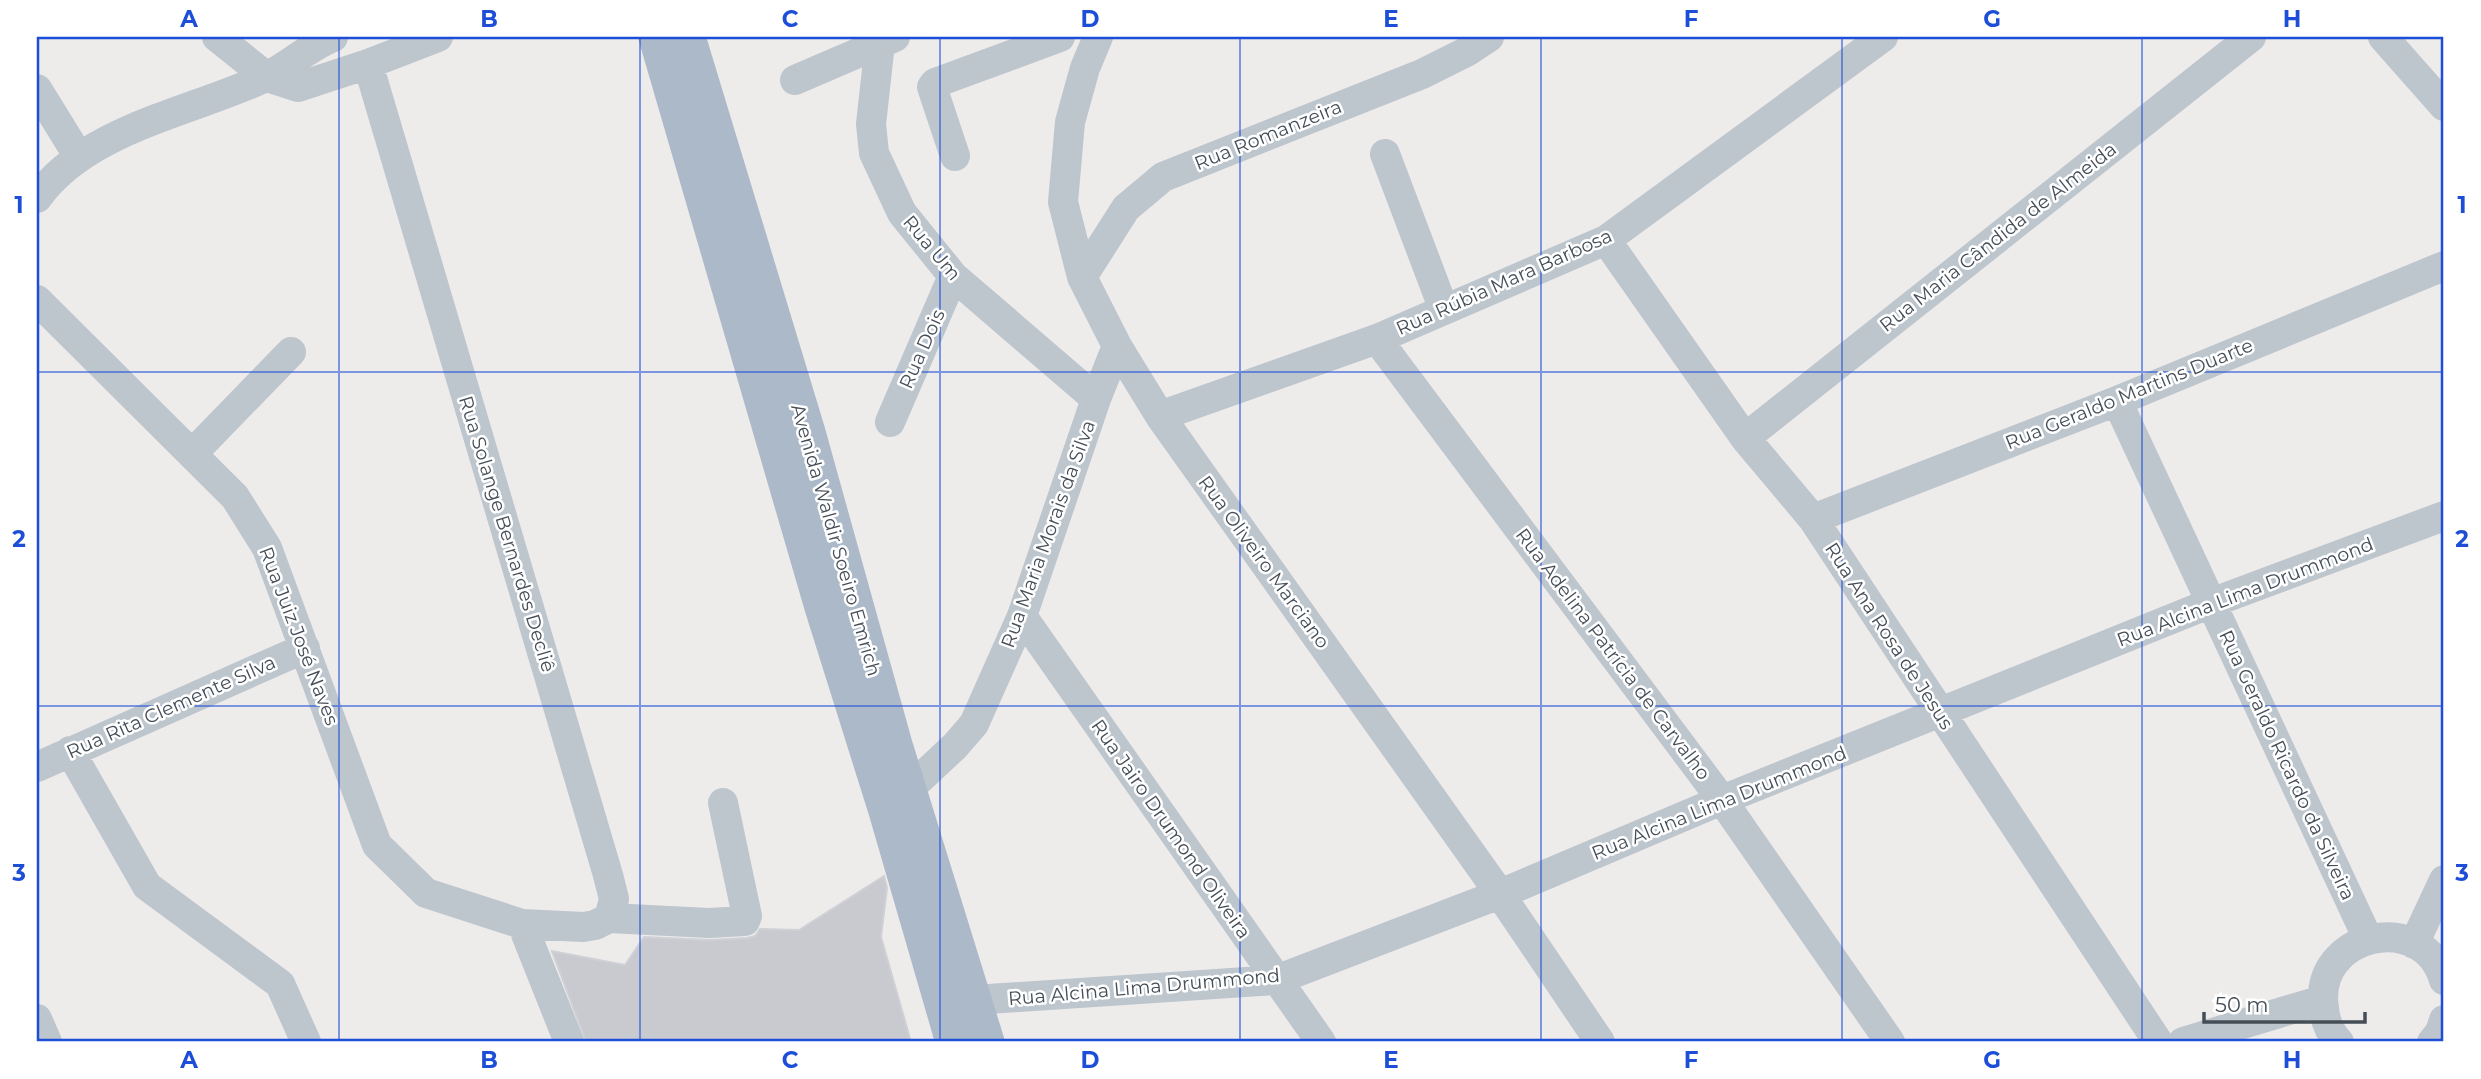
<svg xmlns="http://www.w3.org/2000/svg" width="2481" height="1079" font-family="Montserrat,sans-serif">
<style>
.building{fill:#c8cad0;stroke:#cfd1d6;stroke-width:2}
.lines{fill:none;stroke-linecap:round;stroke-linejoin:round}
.minor{stroke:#bdc5cd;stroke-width:30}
.major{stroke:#acb9c9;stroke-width:37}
.grid{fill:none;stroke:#1d4ed8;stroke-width:2;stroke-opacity:0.55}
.labels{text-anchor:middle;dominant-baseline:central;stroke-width:5;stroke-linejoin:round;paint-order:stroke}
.street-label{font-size:19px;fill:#454d57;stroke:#fff}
.neatline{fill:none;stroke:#1d4ed8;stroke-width:2.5}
.grid-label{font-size:23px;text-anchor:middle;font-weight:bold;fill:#1d4ed8}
</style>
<rect width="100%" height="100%" fill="#eeebeb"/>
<!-- building -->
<path class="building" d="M884,876L887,888L881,937L911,1042H586L552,951L625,965L644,937L710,940L747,938L755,936L760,929L799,930Z"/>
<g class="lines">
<!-- minor -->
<path class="minor" d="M217,37L267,77L298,87L368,64L438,37
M1098,37L1085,68L1070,122L1063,202L1082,277L1117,346L1160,416L1500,894L1600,1042
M2383,37L2444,106
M880,43L871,124L874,153L902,213L953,276L1096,399
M795,80L895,37
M37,89L79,157
M1385,154L1444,310
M955,156L932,87L935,83L1060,37
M37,198C86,129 191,112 264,78C289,66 308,47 333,37
M1606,240L1745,438L1813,519L2158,1042
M1082,277L1126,208L1163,177L1422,74L1468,51L1489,37
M37,300L235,497L267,548L377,845L426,893L522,924L583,927L595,925L609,918L614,899L608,875L368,64
M1377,339L1722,800L1890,1042
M2117,401L2368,939
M1160,416L1377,339L1606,240L1883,37
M890,422L953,276
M1745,438L2251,37
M192,454L291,352
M1813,519L2117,401L2444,266
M1022,616L1321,1042
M70,751L147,886L280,984L306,1042
M37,767L305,648
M894,803L955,746L974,724L1022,616L1096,399L1117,346
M609,918L709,923L745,921L747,916L723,803
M522,924L569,1042
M2414,944L2444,880
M973,1000L1276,980L1500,894L1722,800L2211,603L2444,516
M37,1019L47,1042
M2183,1042L2322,1000
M2339,1042C2330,1033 2325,1020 2324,1008C2312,934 2423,908 2444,980
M2432,1042L2440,1032L2444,1020"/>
<!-- major -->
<path class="major" d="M657,37L823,607L887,811L954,1042
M687,37L806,429L894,745L986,1042"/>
</g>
<!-- grid -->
<path class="grid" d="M339,37V1042M640,37V1042M940,37V1042M1240,37V1042M1541,37V1042M1842,37V1042M2142,37V1042M37,372H2444M37,706H2444"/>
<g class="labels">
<!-- street labels -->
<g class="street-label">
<text transform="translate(1268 135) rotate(-22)">Rua Romanzeira</text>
<text transform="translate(1998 237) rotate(-38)">Rua Maria Cândida de Almeida</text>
<text transform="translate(932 248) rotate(50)">Rua Um</text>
<text transform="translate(1504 282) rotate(-24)">Rua Rúbia Mara Barbosa</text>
<text transform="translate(922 349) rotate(-66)">Rua Dois</text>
<text transform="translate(2129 394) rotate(-22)">Rua Geraldo Martins Duarte</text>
<text transform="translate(507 534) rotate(73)">Rua Solange Bernardes Decliê</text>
<text transform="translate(1048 534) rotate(-70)">Rua Maria Morais da Silva</text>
<text transform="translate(836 540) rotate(74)">Avenida Waldir Soeiro Emrich</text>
<text transform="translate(1264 562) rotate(54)">Rua Oliveiro Marciano</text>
<text transform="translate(2245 592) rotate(-21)">Rua Alcina Lima Drummond</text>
<text transform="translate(299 636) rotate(69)">Rua Juiz José Naves</text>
<text transform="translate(1889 636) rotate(57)">Rua Ana Rosa de Jesus</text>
<text transform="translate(1613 654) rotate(53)">Rua Adelina Patrícia de Carvalho</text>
<text transform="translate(171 707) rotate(-24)">Rua Rita Clemente Silva</text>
<text transform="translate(2287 765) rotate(65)">Rua Geraldo Ricardo da Silveira</text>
<text transform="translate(1719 803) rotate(-22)">Rua Alcina Lima Drummond</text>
<text transform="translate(1171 829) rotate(55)">Rua Jairo Drumond Oliveira</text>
<text transform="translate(1144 987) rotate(-5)">Rua Alcina Lima Drummond</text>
</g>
</g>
<!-- border -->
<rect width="2481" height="1079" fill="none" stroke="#ffffff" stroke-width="77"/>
<!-- scale -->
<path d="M2204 1012v10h161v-10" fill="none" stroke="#454d57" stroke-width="3.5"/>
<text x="2215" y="1012" font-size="21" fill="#454d57" stroke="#ffffff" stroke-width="5" paint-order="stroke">50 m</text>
<rect x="38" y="38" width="2404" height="1002" class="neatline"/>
<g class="grid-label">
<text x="189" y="27">A</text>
<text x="489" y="27">B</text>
<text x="790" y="27">C</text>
<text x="1090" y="27">D</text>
<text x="1391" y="27">E</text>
<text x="1691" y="27">F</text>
<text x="1992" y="27">G</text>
<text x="2292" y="27">H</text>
<text x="19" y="213">1</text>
<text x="2462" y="213">1</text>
<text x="19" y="547">2</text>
<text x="2462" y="547">2</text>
<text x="19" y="881">3</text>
<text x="2462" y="881">3</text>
<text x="189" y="1068">A</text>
<text x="489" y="1068">B</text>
<text x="790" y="1068">C</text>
<text x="1090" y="1068">D</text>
<text x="1391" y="1068">E</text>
<text x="1691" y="1068">F</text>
<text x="1992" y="1068">G</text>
<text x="2292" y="1068">H</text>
</g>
</svg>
